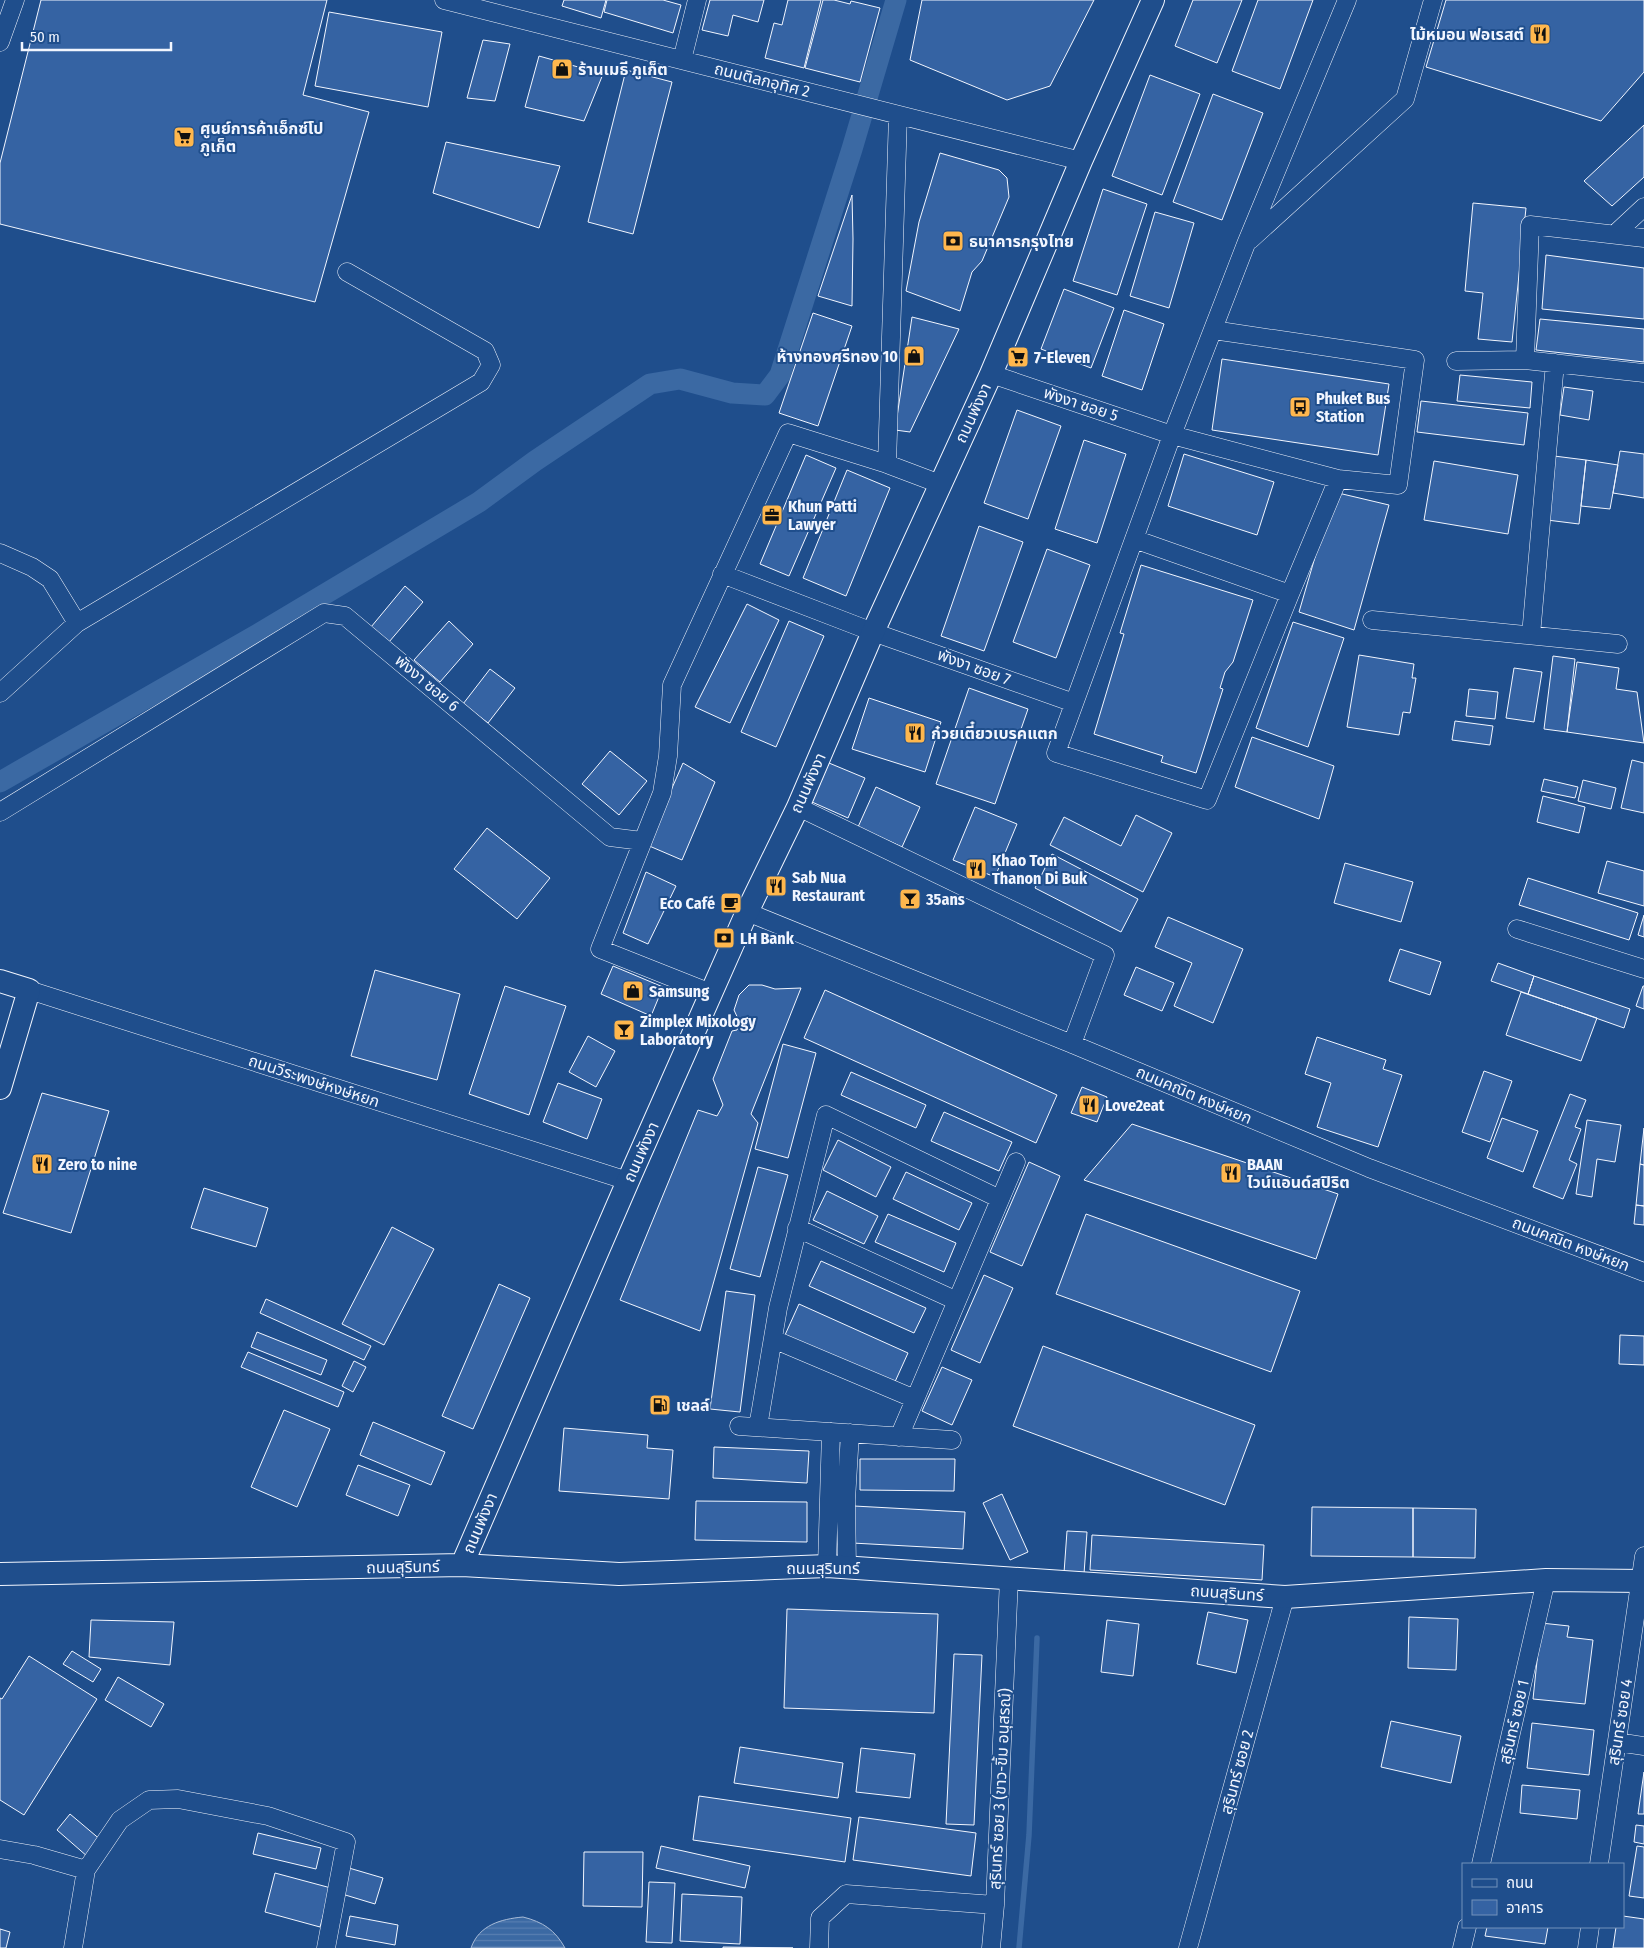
<svg xmlns="http://www.w3.org/2000/svg" width="1644" height="1948" font-family="'Fira Sans Condensed','Noto Sans Thai',sans-serif">
<style>
.water{fill:url(#water-rules);stroke:#a8bbd7}
.lines{fill:none;stroke-linecap:round;stroke-linejoin:round}
.stream{stroke:#3b69a3;stroke-width:5.5}
.canal{stroke:#3b69a3;stroke-width:21}
.building{fill:#3563a3;stroke:#f2f6ff}
.minor-casing{stroke:#f2f6ff;stroke-width:19}
.tertiary-casing{stroke:#f2f6ff;stroke-width:24}
.minor{stroke:#1f4e8c;stroke-width:18}
.tertiary{stroke:#1f4e8c;stroke-width:22}
.labels{text-anchor:middle;dominant-baseline:central;stroke-width:4;stroke-linejoin:round;paint-order:stroke}
.poi-label{font-size:16px;font-weight:bold;fill:#f2f6ff;stroke:#1f4e8c;text-anchor:start}
.street-label{font-size:16px;fill:#f2f6ff;stroke:#1f4e8c}
</style>
<defs>
<pattern id="water-rules" width="6" height="5" patternUnits="userSpaceOnUse" patternTransform="scale(1.25)"><rect width="6" height="5" fill="#3b69a3"/><path d="M0 2.5h6" fill="none" stroke="#587fb1"/></pattern>
</defs>
<rect width="100%" height="100%" fill="#1f4e8c"/>
<!-- water -->
<path class="water" d="M523,1917C543,1922 555,1930 565,1948H471C479,1925 501,1919 523,1917Z"/>
<g class="lines">
<!-- stream -->
<path class="stream" d="M1019,1948L1029,1835L1037,1638"/>
<!-- canal -->
<path class="canal" d="M0,782L258,634L479,502L535,461L650,384L680,379L732,393L765,395L780,375L852,149L896,0"/>
</g>
<!-- building -->
<path class="building" d="M41,0H327L303,95L369,112L315,302L0,224V163Z
M564,0H606L601,18L562,6Z
M607,0H663L681,5L673,33L604,12Z
M710,0H764L758,22L733,15L728,36L702,30Z
M788,0H821L804,68L765,58L774,23L782,25Z
M823,0H834L850,4L851,1L880,8L860,82L805,68Z
M922,0H1094L1050,86L1007,100L910,60Z
M1193,0H1242L1217,63L1175,46Z
M1258,0H1313L1280,89L1232,71Z
M1446,0H1644V72L1601,121L1426,67Z
M329,12L442,32L428,107L315,86Z
M483,40L510,44L495,101L467,98Z
M539,56L603,74L584,121L525,107Z
M626,70L672,82L633,234L588,222Z
M1150,75L1200,94L1162,195L1112,176Z
M1213,94L1263,113L1222,220L1173,202Z
M1644,125V177L1612,206L1584,181Z
M446,142L560,166L539,228L433,193Z
M940,153L999,170L1007,178L1009,197L982,261L972,272L960,311L906,291L919,222Z
M1103,189L1147,204L1117,295L1073,281Z
M852,195L853,239L852,306L818,296Z
M1473,203L1526,208L1512,342L1478,339L1483,293L1465,291Z
M1155,212L1194,223L1169,308L1130,296Z
M1546,255L1644,268V319L1542,309Z
M1064,289L1114,308L1091,368L1041,349Z
M1124,310L1164,324L1142,390L1102,376Z
M813,313L852,326L818,426L779,413Z
M912,317L959,329L910,432L895,430Z
M1540,319L1644,329V362L1536,350Z
M1222,359L1389,384L1378,455L1212,430Z
M1460,375L1532,382L1530,408L1457,401Z
M1564,387L1593,391L1589,420L1560,415Z
M1421,401L1528,413L1524,445L1417,432Z
M1017,410L1061,426L1028,519L984,503Z
M1084,440L1126,454L1097,543L1055,529Z
M1620,451L1644,454V498L1613,493Z
M1184,454L1274,482L1257,535L1168,506Z
M806,455L836,468L789,576L760,564Z
M1554,456L1586,460L1579,524L1547,520Z
M1586,460L1618,465L1610,509L1581,506Z
M1434,461L1518,475L1508,534L1424,520Z
M847,470L890,488L846,596L803,578Z
M1334,492L1389,505L1354,630L1299,612Z
M979,526L1023,542L984,651L941,636Z
M1047,549L1090,565L1056,658L1013,642Z
M1141,565L1253,600L1233,662L1225,672L1220,688L1223,689L1196,773L1161,762L1163,756L1094,734L1124,634L1120,633Z
M405,586L423,602L389,642L371,627Z
M747,604L779,620L730,723L695,707Z
M449,621L473,644L440,682L414,660Z
M789,621L824,636L776,747L741,732Z
M1293,622L1344,638L1308,747L1256,728Z
M1359,655L1414,664L1412,678H1416L1410,713L1403,712L1399,735L1347,727Z
M1553,656L1575,659L1567,732L1544,729Z
M1577,662L1619,668L1616,689L1637,692L1644,743L1567,732Z
M1514,668L1542,672L1534,722L1506,718Z
M490,669L515,688L488,723L463,704Z
M969,688L1028,709L995,804L936,784Z
M1469,689L1498,692L1495,719L1466,716Z
M869,698L941,722L925,772L852,749Z
M1455,721L1493,726L1490,745L1452,740Z
M1252,737L1334,766L1319,819L1235,787Z
M610,751L647,781L619,815L582,784Z
M1632,760L1644,763V813L1621,808Z
M683,763L715,782L682,860L647,845Z
M829,763L865,778L848,818L812,802Z
M1544,779L1578,787L1575,798L1541,791Z
M1583,780L1616,788L1611,809L1578,801Z
M876,787L920,807L902,847L858,827Z
M1543,796L1585,807L1579,833L1537,822Z
M975,807L1017,824L995,877L953,860Z
M1136,815L1172,833L1143,892L1050,845L1064,817L1121,846Z
M487,828L550,878L517,919L454,869Z
M1052,854L1138,899L1121,932L1035,888Z
M1607,861L1644,871V906L1598,893Z
M1345,863L1413,882L1401,922L1334,903Z
M646,872L676,886L648,944L623,933Z
M1528,878L1638,913L1629,940L1519,905Z
M1644,915V937L1638,935Z
M1168,917L1243,949L1213,1023L1174,1006L1192,963L1155,947Z
M1400,949L1441,962L1430,995L1389,981Z
M1498,963L1534,976L1528,994L1491,981Z
M613,966L663,987L651,1016L601,994Z
M1136,967L1174,983L1162,1011L1124,995Z
M375,970L460,994L437,1080L351,1056Z
M1534,976L1630,1009L1624,1028L1528,994Z
M749,985H762L775,989L801,988L751,1114L758,1123L700,1331L620,1300L698,1110L717,1116L723,1105L713,1079L732,1031L737,1030L740,1023L734,1010L739,995Z
M505,986L566,1006L529,1115L469,1094Z
M1643,986H1644V1009L1636,1006Z
M825,990L1057,1095L1036,1143L804,1038Z
M1521,992L1597,1018L1581,1061L1506,1035Z
M588,1036L615,1051L596,1087L569,1072Z
M1317,1037L1386,1060L1383,1069L1402,1075L1378,1147L1317,1127L1331,1083L1305,1074Z
M783,1044L816,1053L788,1158L755,1149Z
M1484,1071L1512,1081L1490,1142L1462,1132Z
M851,1072L926,1105L916,1128L841,1095Z
M558,1083L602,1099L587,1139L543,1122Z
M1082,1087L1107,1097L1097,1122L1071,1113Z
M42,1093L109,1111L71,1233L3,1213Z
M1570,1094L1586,1100L1575,1127L1581,1129L1569,1160L1577,1164L1563,1199L1533,1187Z
M944,1112L1012,1142L999,1171L931,1141Z
M1502,1118L1538,1131L1523,1172L1487,1158Z
M1587,1120L1621,1125L1615,1162L1597,1159L1592,1197L1576,1194Z
M1132,1124L1338,1194L1316,1259L1084,1180Z
M1644,1128V1165L1640,1164Z
M838,1140L891,1167L876,1197L823,1170Z
M1029,1162L1060,1176L1022,1266L990,1252Z
M1640,1164L1644,1165V1206L1636,1205Z
M758,1167L788,1175L760,1277L730,1269Z
M906,1172L972,1203L959,1230L893,1199Z
M204,1188L268,1208L256,1247L191,1228Z
M827,1191L878,1216L864,1244L813,1220Z
M1636,1205L1644,1206V1225L1634,1224Z
M888,1214L956,1243L944,1272L875,1242Z
M1086,1214L1300,1291L1271,1372L1056,1294Z
M392,1227L434,1249L384,1345L342,1324Z
M821,1261L926,1308L914,1333L809,1286Z
M984,1275L1013,1288L980,1363L951,1350Z
M499,1284L530,1298L473,1429L442,1416Z
M726,1291L755,1295L740,1412L710,1409Z
M266,1299L371,1346L364,1360L260,1313Z
M799,1304L908,1353L894,1384L785,1335Z
M257,1332L327,1360L321,1375L251,1347Z
M1620,1335L1644,1336V1365L1619,1364Z
M1043,1346L1255,1425L1225,1505L1013,1426Z
M248,1352L344,1392L338,1407L241,1367Z
M354,1361L366,1367L353,1392L342,1386Z
M942,1367L972,1380L952,1425L922,1411Z
M284,1410L330,1429L297,1507L251,1487Z
M373,1422L445,1452L431,1485L360,1455Z
M564,1428L648,1435L647,1448L673,1450L669,1499L559,1491Z
M714,1447L809,1451L807,1483L713,1478Z
M860,1459H955L954,1491L860,1490Z
M358,1465L410,1485L398,1516L346,1495Z
M1002,1494L1028,1552L1010,1560L983,1503Z
M696,1501L807,1502V1542L695,1540Z
M854,1506L965,1512L963,1549L852,1543Z
M1312,1507L1413,1508V1557L1311,1556Z
M1413,1508L1476,1509L1475,1558L1413,1557Z
M1067,1531L1087,1532L1084,1574L1064,1573Z
M1092,1535L1264,1545L1262,1580L1090,1570Z
M787,1609L938,1614L934,1713L784,1708Z
M1208,1612L1248,1620L1236,1673L1197,1664Z
M1409,1617L1458,1619L1456,1670L1408,1668Z
M91,1620L174,1622L170,1665L89,1657Z
M1107,1620L1139,1624L1133,1676L1101,1672Z
M1541,1623L1569,1626L1567,1637L1593,1640L1585,1704L1533,1699Z
M72,1651L101,1669L93,1682L63,1664Z
M954,1654L982,1655L974,1825L946,1824Z
M29,1656L97,1699L24,1815L0,1800V1698L2,1699Z
M118,1677L164,1704L151,1727L105,1700Z
M1391,1721L1461,1736L1451,1783L1381,1767Z
M1532,1723L1594,1730L1589,1775L1527,1768Z
M740,1747L843,1763L838,1798L734,1783Z
M861,1748L915,1754L910,1798L856,1792Z
M1644,1772V1814H1638Z
M1522,1785L1580,1790L1577,1819L1520,1813Z
M699,1796L851,1818L845,1862L693,1840Z
M70,1814L102,1841L88,1857L57,1830Z
M859,1817L976,1833L971,1876L853,1860Z
M1636,1825L1644,1826V1844L1634,1842Z
M258,1833L321,1848L316,1869L253,1854Z
M661,1846L750,1866L745,1888L656,1868Z
M1637,1846L1644,1847V1898L1629,1896Z
M584,1852H643L642,1907L583,1906Z
M349,1868L383,1878L375,1904L342,1894Z
M275,1873L331,1888L320,1927L265,1912Z
M649,1882L675,1883L672,1943L646,1942Z
M682,1894L742,1897L740,1944L680,1941Z
M350,1916L398,1925L395,1945L346,1936Z
M1623,1916L1644,1919V1948H1613L1616,1927H1623Z
M1487,1927H1548L1545,1944L1485,1936Z
M0,1929L10,1932L6,1948H0Z
M723,1947L793,1948H723Z"/>
<g class="lines">
<!-- minor casing -->
<g class="minor-casing">
<path id="minor" d="M444,0L1081,161
M0,42L15,0
M682,60L697,0
M1615,234L1644,207
M1250,240L1405,99L1433,0
M1525,360L1530,225L1644,238
M1456,361L1525,360L1644,373
M991,374L1172,435L1338,479L1398,485L1415,360L1213,330
M887,464L898,115
M1338,479L1290,594L1207,800L1056,753L1172,435L1246,244L1347,0
M1134,539L1290,594
M0,553L32,567L50,579L77,623
M722,574L873,632L1074,703
M1372,620L1618,644
M1531,635L1555,363
M0,693L77,623L481,382L491,365L485,351L347,272
M798,807L1105,955L1072,1044
M0,812L324,613L345,616L610,837L642,841
M747,912L1072,1044L1369,1168L1644,1272
M1517,929L1644,969
M29,990L628,1181
M711,993L600,949L662,793L668,756L672,685L788,433L887,464L940,484
M797,1228L957,1301
M773,1339L915,1399
M739,1426L952,1440
M758,1427L778,1308L826,1115L1000,1199
M899,1437L1016,1162
M827,1566L831,1432
M847,1567L846,1500L850,1433
M1617,1742L1644,1746
M0,1849L34,1855L86,1870
M1481,1864L1546,1580
M1599,1864L1644,1556
M73,1948L86,1870L120,1820L149,1800L178,1799L268,1816L346,1842L326,1948
M819,1948L820,1918L846,1894L995,1905L1009,1578
M991,1948L995,1905
M1188,1948L1285,1597
M1462,1948L1467,1927
M1587,1948L1590,1927"/>
</g>
<!-- tertiary casing -->
<g class="tertiary-casing">
<path id="tertiary" d="M0,981L29,990L0,1088
M462,1565L628,1181L747,912L798,807L873,632L991,374L1081,161L1153,0
M0,1574L462,1565L619,1574L827,1566L1285,1597L1546,1580L1644,1581"/>
</g>
<!-- minor -->
<use href="#minor" class="minor"/>
<!-- tertiary -->
<use href="#tertiary" class="tertiary"/>
</g>
<!-- icons -->
<defs>
<g id="restaurant-square" transform="scale(1.125)"><rect x="-9" y="-9" width="18" height="18" rx="4" fill="#ffb74d" stroke="#1f4e8c"/><path d="M-5-6h1v4h1v-4h1v4h1v-4h1v5L-1.5 .5V6h-2V.5L-5-1ZM5-6V6H3V1.5H1.5Q1.5-4 5-6Z" fill="#111"/></g>
<g id="shop-square" transform="scale(1.125)"><rect x="-9" y="-9" width="18" height="18" rx="4" fill="#ffb74d" stroke="#1f4e8c"/><path d="M-5-2.5h2.3a2.7 3.5 0 0 1 5.4 0H5L5.5 6h-11ZM-1.5-2.5h3a1.5 2.3 0 0 0-3 0Z" fill="#111"/></g>
<g id="supermarket-square" transform="scale(1.125)"><rect x="-9" y="-9" width="18" height="18" rx="4" fill="#ffb74d" stroke="#1f4e8c"/><path d="M-6-5.5h2.5l.6 2H6L4.5 2H-2.5L-4.4-4H-6ZM-1.5 3.2a1.3 1.3 0 1 0 .1 0ZM3 3.2a1.3 1.3 0 1 0 .1 0Z" fill="#111"/></g>
<g id="bank-square" transform="scale(1.125)"><rect x="-9" y="-9" width="18" height="18" rx="4" fill="#ffb74d" stroke="#1f4e8c"/><path d="M-6-4H6V4H-6ZM0-2.3a2.3 2.3 0 1 0 0 4.6a2.3 2.3 0 1 0 0-4.6Z" fill="#111"/></g>
<g id="bus-square" transform="scale(1.125)"><rect x="-9" y="-9" width="18" height="18" rx="4" fill="#ffb74d" stroke="#1f4e8c"/><path d="M-5-6H5V4H4V6H2V4H-2V6H-4V4H-5ZM-3.5-4V0h7V-4ZM-3.5 1.2v1.5H-2V1.2ZM2 1.2v1.5H3.5V1.2Z" fill="#111"/></g>
<g id="office-square" transform="scale(1.125)"><rect x="-9" y="-9" width="18" height="18" rx="4" fill="#ffb74d" stroke="#1f4e8c"/><path d="M-6-3h4V-5.5h4V-3h4V5H-6ZM-1-4.5V-3h2v-1.5ZM-6 0V1H6V0Z" fill="#111"/></g>
<g id="bar-square" transform="scale(1.125)"><rect x="-9" y="-9" width="18" height="18" rx="4" fill="#ffb74d" stroke="#1f4e8c"/><path d="M-6-5H6L.8 .8V4.5H3.5V6h-7V4.5H-.8V.8Z" fill="#111"/></g>
<g id="cafe-square" transform="scale(1.125)"><rect x="-9" y="-9" width="18" height="18" rx="4" fill="#ffb74d" stroke="#1f4e8c"/><path d="M-5.5-4.5H6V0H3Q3 3.5 0 3.5H-2.5Q-5.5 3.5-5.5 0ZM3-3.2v2h1.7v-2ZM-6 4.5H4V6H-6Z" fill="#111"/></g>
<g id="fuel-square" transform="scale(1.125)"><rect x="-9" y="-9" width="18" height="18" rx="4" fill="#ffb74d" stroke="#1f4e8c"/><path d="M-5.5-6h7V0h2V4h1.3V-2.5L3-4.5l.8-.8L6-3V5H2.5V1h-1V6h-7ZM-4.2-4.7v3.2H.2V-4.7Z" fill="#111"/></g>
</defs>
<g fill-rule="evenodd">
<use href="#restaurant-square" x="1540" y="34"/>
<use href="#shop-square" x="562" y="69"/>
<use href="#supermarket-square" x="184" y="137"/>
<use href="#bank-square" x="953" y="241"/>
<use href="#shop-square" x="914" y="356"/>
<use href="#supermarket-square" x="1018" y="357"/>
<use href="#bus-square" x="1300" y="407"/>
<use href="#office-square" x="772" y="515"/>
<use href="#restaurant-square" x="915" y="733"/>
<use href="#restaurant-square" x="976" y="869"/>
<use href="#restaurant-square" x="776" y="886"/>
<use href="#bar-square" x="910" y="899"/>
<use href="#cafe-square" x="731" y="903"/>
<use href="#bank-square" x="724" y="938"/>
<use href="#shop-square" x="633" y="991"/>
<use href="#bar-square" x="624" y="1030"/>
<use href="#restaurant-square" x="1089" y="1105"/>
<use href="#restaurant-square" x="42" y="1164"/>
<use href="#restaurant-square" x="1231" y="1173"/>
<use href="#fuel-square" x="660" y="1405"/>
</g>
<g class="labels">
<!-- poi labels -->
<g class="poi-label">
<text x="1524" y="34" text-anchor="end">ไม้หมอน ฟอเรสต์</text>
<text x="578" y="69">ร้านเมธี ภูเก็ต</text>
<text x="200" y="128">ศูนย์การค้าเอ็กซ์โป<tspan x="200" dy="18">ภูเก็ต</tspan></text>
<text x="969" y="241">ธนาคารกรุงไทย</text>
<text x="898" y="356" text-anchor="end">ห้างทองศรีทอง 10</text>
<text x="1034" y="357">7-Eleven</text>
<text x="1316" y="398">Phuket Bus<tspan x="1316" dy="18">Station</tspan></text>
<text x="788" y="506">Khun Patti<tspan x="788" dy="18">Lawyer</tspan></text>
<text x="931" y="733">ก๋วยเตี๋ยวเบรคแตก</text>
<text x="992" y="860">Khao Tom<tspan x="992" dy="18">Thanon Di Buk</tspan></text>
<text x="792" y="877">Sab Nua<tspan x="792" dy="18">Restaurant</tspan></text>
<text x="926" y="899">35ans</text>
<text x="715" y="903" text-anchor="end">Eco Café</text>
<text x="740" y="938">LH Bank</text>
<text x="649" y="991">Samsung</text>
<text x="640" y="1021">Zimplex Mixology<tspan x="640" dy="18">Laboratory</tspan></text>
<text x="1105" y="1105">Love2eat</text>
<text x="58" y="1164">Zero to nine</text>
<text x="1247" y="1164">BAAN<tspan x="1247" dy="18">ไวน์แอนด์สปิริต</tspan></text>
<text x="676" y="1405">เชลล์</text>
</g>
<!-- street labels -->
<g class="street-label">
<text transform="translate(762 80) rotate(14)">ถนนติลกอุทิศ 2</text>
<text transform="translate(1081 404) rotate(18)">พังงา ซอย 5</text>
<text transform="translate(973 413) rotate(-65)">ถนนพังงา</text>
<text transform="translate(974 667) rotate(20)">พังงา ซอย 7</text>
<text transform="translate(427 683) rotate(40)">พังงา ซอย 6</text>
<text transform="translate(808 783) rotate(-66)">ถนนพังงา</text>
<text transform="translate(314 1081) rotate(18)">ถนนวีระพงษ์หงษ์หยก</text>
<text transform="translate(1194 1095) rotate(23)">ถนนคณิต หงษ์หยก</text>
<text transform="translate(641 1152) rotate(-66)">ถนนพังงา</text>
<text transform="translate(1571 1244) rotate(21)">ถนนคณิต หงษ์หยก</text>
<text transform="translate(480 1523) rotate(-67)">ถนนพังงา</text>
<text transform="translate(403 1567) rotate(-1)">ถนนสุรินทร์</text>
<text x="823" y="1568">ถนนสุรินทร์</text>
<text transform="translate(1227 1593) rotate(4)">ถนนสุรินทร์</text>
<text transform="translate(1514 1722) rotate(-77)">สุรินทร์ ซอย 1</text>
<text transform="translate(1620 1722) rotate(-81)">สุรินทร์ ซอย 4</text>
<text transform="translate(1237 1772) rotate(-75)">สุรินทร์ ซอย 2</text>
<text transform="translate(1000 1789) rotate(-87)">สุรินทร์ ซอย 3 (ขาว-ขิ้ม อนุสรณ์)</text>
</g>
</g>
<!-- legend -->
<rect x="1462" y="1863" width="162" height="65" fill="#1f4e8c" stroke="#7391ba"/>
<rect x="1472" y="1879" width="25" height="8" fill="#1f4e8c" stroke="#7391ba"/>
<text x="1506" y="1888" font-size="15" fill="#f2f6ff">ถนน</text>
<rect x="1472" y="1900" width="25" height="15" fill="#3563a3" stroke="#7391ba"/>
<text x="1506" y="1913" font-size="15" fill="#f2f6ff">อาคาร</text>
<!-- scale -->
<path d="M22 42v8h149v-8" fill="none" stroke="#f2f6ff" stroke-width="2.5"/>
<text x="30" y="42" font-size="15" fill="#f2f6ff" stroke="#1f4e8c" stroke-width="4" paint-order="stroke">50 m</text>
</svg>
